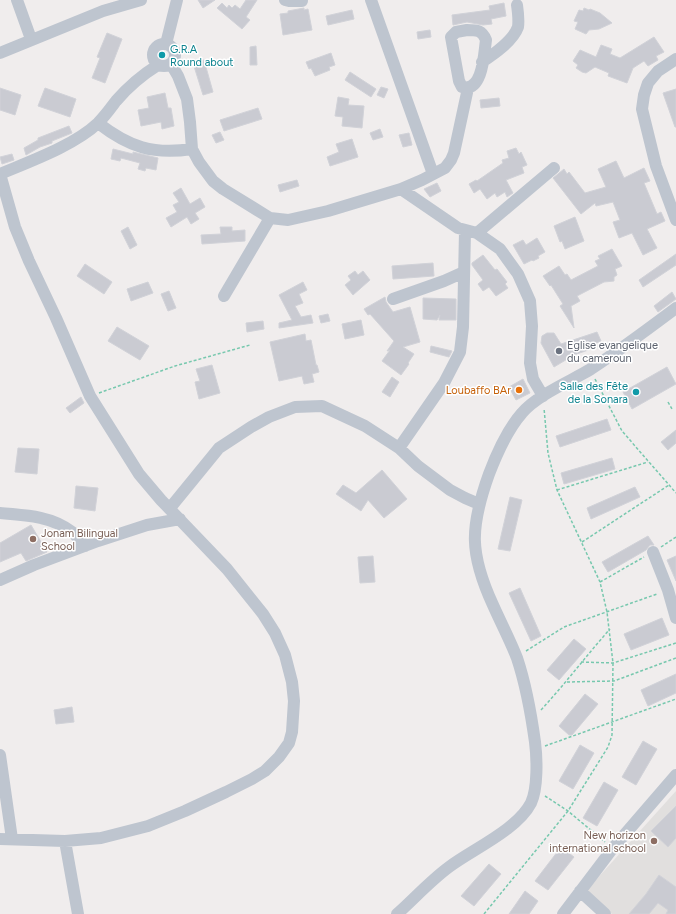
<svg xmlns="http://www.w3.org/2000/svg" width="676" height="914" font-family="Figtree,sans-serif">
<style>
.education{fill:#e1dfde}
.building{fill:#cacbd2;stroke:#d1d2d8}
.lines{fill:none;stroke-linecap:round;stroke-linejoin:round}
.path{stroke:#77c8ae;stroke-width:1.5;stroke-dasharray:3 2;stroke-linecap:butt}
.minor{stroke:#bec5cf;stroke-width:12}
.culture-dot{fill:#0f9aa8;stroke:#fff;stroke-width:1.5}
.worship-dot{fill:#6b7280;stroke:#fff;stroke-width:1.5}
.food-dot{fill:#e8710a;stroke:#fff;stroke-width:1.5}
.education-dot{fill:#8d6e63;stroke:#fff;stroke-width:1.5}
.labels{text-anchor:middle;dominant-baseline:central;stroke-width:3;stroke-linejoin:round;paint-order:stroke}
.culture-label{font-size:11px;fill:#0d838f;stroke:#fff;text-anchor:start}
.worship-label{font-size:11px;fill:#5b616d;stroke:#fff;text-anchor:start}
.food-label{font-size:11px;fill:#c56008;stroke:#fff;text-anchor:end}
.education-label{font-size:11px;fill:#785e54;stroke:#fff;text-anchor:start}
</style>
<rect width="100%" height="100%" fill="#f0eded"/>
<!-- education -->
<path class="education" d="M676,791V914H612L586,891Z"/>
<!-- building -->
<path class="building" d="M198,0H215L203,8Z
M246,0H257L246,17L250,20L242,29L217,8L222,3L227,8L229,5L232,8L235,5L240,9Z
M504,3L506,16L491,19L492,24L483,25L467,22L453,25L452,15L490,10L489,6Z
M304,8V10L308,9L312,30L283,35L280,14L288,13V11Z
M584,8L589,10L590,9L600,13L612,23L599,29L589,30L586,34L575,29L578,22L574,21L579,10L583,11Z
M352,10L354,19L328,25L326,16Z
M430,30L431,37L418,39L417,32Z
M107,33L122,39L105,83L92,78L100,58L97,57Z
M654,37L664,52L656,56L658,60L648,66L644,61L633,68L627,83L608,76L609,73L595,67L586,73L582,72L576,68L578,65L573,61L580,50L596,57L601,45L612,49L610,54L620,58Z
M256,46L257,65H250V47Z
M331,53L335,65L329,67L330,70L315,76L311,68L309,69L306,62Z
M204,60L213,92L203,95L193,63Z
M350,72L376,89L371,97L345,80Z
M381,87L388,89L384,98L377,95Z
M0,88L21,95L15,115L0,110Z
M45,88L76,99L70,117L38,106Z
M676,89V127H675L663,93Z
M165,93L168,108H171L174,126L162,129L161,122L141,126L138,110L149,108L147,97Z
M338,97L349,99L348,105L364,106L362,128L342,126L343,117L335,116Z
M499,98L500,106L481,108L480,100Z
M258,108L262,119L224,131L220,120Z
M69,126L72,133L52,141V143L40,147L26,155L24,148L38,140V138Z
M380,129L383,137L373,140L370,133Z
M220,132L224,140L216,143L212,135Z
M409,133L412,145L403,147L399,135Z
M352,139L358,157L330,166L327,157L339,152L336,144Z
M516,148L519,154L521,152L527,165L522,167L524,173L506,180L513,193L507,197L505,192L497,197L495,193L487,199L480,189L474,193L469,184L476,180L477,181L503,163L502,160L509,158L507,151Z
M113,149L133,154V152L158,158L156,170L146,168L145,171L138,169L140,163L121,158L120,161L111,159Z
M12,154L14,160L2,164L0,157Z
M616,161L624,178L644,168L650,181L644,183L657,214L661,212L665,221L647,229L657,248L643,255L632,233L619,238L613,222L620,220L613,202L596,206L595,203L581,214L553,178L564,169L567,174L569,172L585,193L606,187L598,169Z
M297,180L299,186L280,192L278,185Z
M437,183L441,191L430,197L424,189Z
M181,188L190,204L200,198L205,207L195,213L199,219L191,224L187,217L171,227L166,218L177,212L173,205L179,202L173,193Z
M575,217L584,241L565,249L562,241L560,242L554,226Z
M128,227L137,245L130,249L121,231Z
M220,227H232V231L245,230V241L202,244L201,235L221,234Z
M537,238L545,252L538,256L539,258L533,261L532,260L524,264L513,245L523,240L526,245Z
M612,249L622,266L615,269L617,275L614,277V281L604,282L577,296L580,301L571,306L574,328L560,306L563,304L551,285L550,286L543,276L559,266L565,275L567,274L571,280L598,266L595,261L600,259L598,256Z
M676,254V265L643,287L639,280Z
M483,255L495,270L497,269L507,282L505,284L508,288L496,296L489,287L483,291L478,284L483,280L472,265V263Z
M433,263L434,276L393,279L392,266Z
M85,264L112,282L104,294L77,276Z
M355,271L358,275L363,271L370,280L353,295L345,285L351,280L348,276Z
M148,282L153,293L131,301L127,289Z
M303,282L307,290L299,294L303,303L295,306L301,317L311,315L313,323L279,328V323L292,320L279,295Z
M169,291L176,308L168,311L161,294Z
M672,292L676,299L658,312L654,306Z
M385,297L386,302L393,312L410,307L420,342L403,347L414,354L408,363L409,364L401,375L382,361L390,350L387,351L394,341L370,314L368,315L364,309Z
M423,298L456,299V320H439L440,315L437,320L423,319Z
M328,314L330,321L321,323L319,316Z
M361,320L364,335L345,339L342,324Z
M263,321L264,329L247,332L246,323Z
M117,327L149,346L140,360L108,341Z
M597,332L601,341L596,343L597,347L568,357L569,358L554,367L541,343L542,336L547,333H554L561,344Z
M305,334L306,341L311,340L316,365H317L319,372L312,374L314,382L304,384L302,376L279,381L270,342Z
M431,346L452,351L449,357L430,352Z
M212,365L220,393L199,399L195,382L200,381L196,369Z
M667,367L676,384L632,409L623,392Z
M392,377L399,382L390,397L382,392Z
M523,379L530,393L516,400L509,387Z
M81,397L84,403L70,413L66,408Z
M607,419L611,430L560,447L556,436Z
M676,430V443L668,450L661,442Z
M18,448L39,449L37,474L15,472Z
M612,458L615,469L564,484L561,473Z
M382,470L407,499L384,518L368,500L361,511L336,494L343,485L356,493Z
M76,486L98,488L95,511L74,508Z
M635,487L640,497L591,519L587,508Z
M510,497L522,500L510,551L498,549Z
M31,525L47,552L26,561L21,553L0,562V543Z
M648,536L654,545H650L646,550L608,572L602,562Z
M373,556L375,582L360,583L358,557Z
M676,556V581L667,560Z
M520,588L541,636L531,641L509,593Z
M662,618L669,635L631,650L624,634Z
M574,639L586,649L559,680L547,670Z
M676,674V693L648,706L641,690Z
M585,694L598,704L572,735H569L559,726Z
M72,707L74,722L56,724L54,710Z
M643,741L657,749L636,785L622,777Z
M580,745L594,753L573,789L559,781Z
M604,782L618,790L597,826L583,818Z
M676,806V838L668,847L651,831Z
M561,847L574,857L548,890L535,881Z
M489,864L501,874L474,906L461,896Z
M659,875L676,887V914H666L668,910L658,903L649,914H629L646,894Z
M525,891L538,901L529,914H509Z"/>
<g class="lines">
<!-- path -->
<path class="path" d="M595,379L622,431L676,493
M99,393L175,366L250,345
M668,402L672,409
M557,490L648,462
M582,542L669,485
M661,547L676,537
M600,582L644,557
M526,651L564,627L657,594
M581,662L613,663L676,643
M567,682L614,681L676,658
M541,710C565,684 586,656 610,629
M545,746L676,699
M545,796L568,811L605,842
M484,914L568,811L608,747L612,735L613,663L607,612L600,582L557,490L548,453L544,408"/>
<!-- minor -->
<path class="minor" d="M17,0L31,39
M285,0L289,1H302
M371,0L433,174
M467,30C477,30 482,30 486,40C484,53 483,93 462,87L459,81L451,37L456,32Z
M153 55a11 11 0 1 1 22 0a11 11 0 1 1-22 0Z
M166,44L177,0
M0,53L103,11L141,0
M676,59L658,71L648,83L644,95L642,109L656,166L676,220
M482,62C494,54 513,41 518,27C519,20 518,12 517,5
M171,64L178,76L187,99L190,122L192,149L199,162L213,181L223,189L270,218L288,220L328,211L401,189L422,180L445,168L451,160L454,153L468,88
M98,123C129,147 153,155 192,149
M401,189L458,228L477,233L500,249L518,274L530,301L532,326L530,363L533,379L543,396
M477,233L554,168
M224,296L270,218
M393,299L444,281L464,272
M399,448L444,383L460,352L463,327L465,231
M170,508L219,448L251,427L269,417L295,407L322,406L365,426L399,448L418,466L450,490L465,498L479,504
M0,513C25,515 52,516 72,532C77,536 81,541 85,546
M653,552L668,590L676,618
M0,580L34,565L98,541L147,525L180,519
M0,755L12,839
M0,839L65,841L101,838L148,826L185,811L226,792L252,779L265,771L279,757L289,743L292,732L294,701L292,682L285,655L275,633L263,614L227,569L161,500L139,474L90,396L56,318L29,261L15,227L0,174C31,161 75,145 98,123C105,116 110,109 116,101C128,87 142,75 158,65
M65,841L78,914
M580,891L605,914
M397,914C414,899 430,881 449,867C473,849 517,830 531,803C538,788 537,758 535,742C531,713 526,685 517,658C510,640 501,623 493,605C469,553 470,527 489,474C497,453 507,430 522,413C537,395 571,381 591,369C620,350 648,329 676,308
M563,914L613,848L676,775"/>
</g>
<!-- markers -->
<g class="culture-dot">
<circle cx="162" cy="55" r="4"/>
<circle cx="636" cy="392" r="4"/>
</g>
<circle class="worship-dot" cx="559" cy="351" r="4"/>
<circle class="food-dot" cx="519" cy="390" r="4"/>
<g class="education-dot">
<circle cx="33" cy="539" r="4"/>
<circle cx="654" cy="841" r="4"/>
</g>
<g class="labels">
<!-- culture labels -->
<g class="culture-label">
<text x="170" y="49">G.R.A<tspan x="170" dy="13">Round about</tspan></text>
<text x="628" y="386" text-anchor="end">Salle des Fête<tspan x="628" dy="13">de la Sonara</tspan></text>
</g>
<!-- worship labels -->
<g class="worship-label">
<text x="567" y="345">Eglise evangelique<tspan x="567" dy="13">du cameroun</tspan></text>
</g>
<!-- food labels -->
<g class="food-label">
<text x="511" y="390">Loubaffo BAr</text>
</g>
<!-- education labels -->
<g class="education-label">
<text x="41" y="533">Jonam Bilingual<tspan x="41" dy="13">School</tspan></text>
<text x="646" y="835" text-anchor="end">New horizon<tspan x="646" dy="13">international school</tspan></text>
</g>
</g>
</svg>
